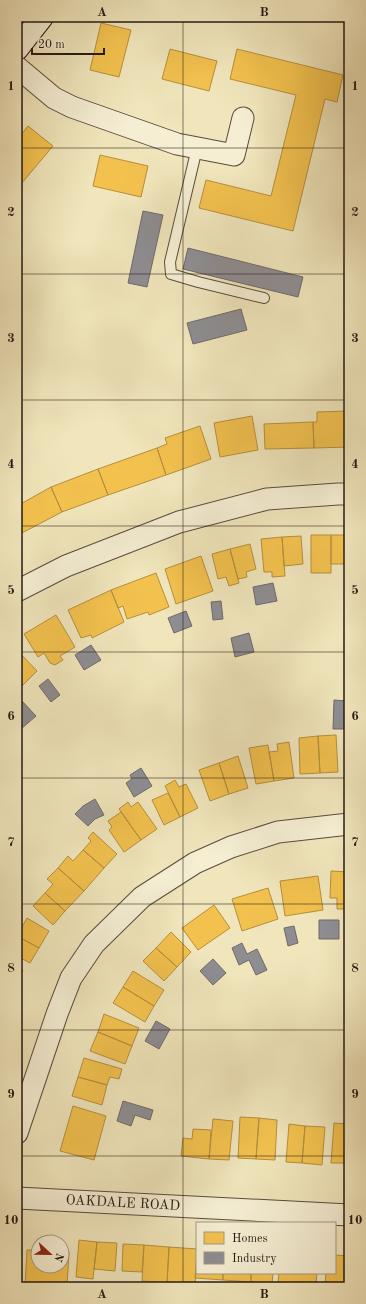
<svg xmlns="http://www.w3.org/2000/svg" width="366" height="1304" font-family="'Old Standard TT',serif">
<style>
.homes{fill:#f2c14e;stroke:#b58f3d}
.industry{fill:#8d8d92;stroke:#6e6a6c}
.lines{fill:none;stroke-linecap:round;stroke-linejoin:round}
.lane-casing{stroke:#584c3e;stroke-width:12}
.street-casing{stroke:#584c3e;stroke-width:23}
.secondary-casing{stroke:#261914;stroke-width:24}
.lane{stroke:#f5eed3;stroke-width:10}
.street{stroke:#f5eed3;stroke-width:21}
.secondary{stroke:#f5eed3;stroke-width:22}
.grid{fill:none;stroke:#261914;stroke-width:1;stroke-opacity:0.55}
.labels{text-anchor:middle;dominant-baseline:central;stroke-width:4;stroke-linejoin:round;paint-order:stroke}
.street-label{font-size:14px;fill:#261914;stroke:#f5eed3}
.neatline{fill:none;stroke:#261914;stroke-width:1.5}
.grid-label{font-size:13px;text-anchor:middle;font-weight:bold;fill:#261914}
</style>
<rect width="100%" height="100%" fill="#f0e5bb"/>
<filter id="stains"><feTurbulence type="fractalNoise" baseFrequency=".005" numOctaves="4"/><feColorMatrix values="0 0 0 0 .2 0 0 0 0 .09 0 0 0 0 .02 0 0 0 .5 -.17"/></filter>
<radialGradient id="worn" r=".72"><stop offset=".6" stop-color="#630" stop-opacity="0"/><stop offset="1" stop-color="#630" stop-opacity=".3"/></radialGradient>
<!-- homes -->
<path class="homes" d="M101,23L131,30L119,77L90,70Z
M170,49L217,61L209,91L162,79Z
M237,49L343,75L337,102L325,99L293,231L199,208L206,180L271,196L296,95L230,79Z
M28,126L53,146L21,184L17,180V140Z
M100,155L148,166L141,197L93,186Z
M349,411V447L314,448L313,422H317V412Z
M252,416L258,450L220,457L214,423Z
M313,422L314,448L265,449L264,424Z
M200,426L211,459L166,475L157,448L167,444L165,438Z
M157,448L166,475L108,495L98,469Z
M98,469L108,495L62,512L51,487Z
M51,487L62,512L20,534L17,527V506Z
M311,535H331V573H311Z
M331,535H349V564H331Z
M301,536L303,564L284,566L282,537Z
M282,537L285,576L272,577V572H264L261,539Z
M250,544L256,569L246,572L247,577L238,579L230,549Z
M230,549L239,583L229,586L226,577L218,579L212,554Z
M201,556L213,591L176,604L165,569Z
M156,573L169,607L149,615L148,612L127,619L123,606L118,608L111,590Z
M111,590L124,622L92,638L91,635L81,638L68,610Z
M56,615L75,647L60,656L63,660L55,665L50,663L44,653L38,657L24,634Z
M17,650L37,671L17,691Z
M336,735L338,772L320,773L318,736Z
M318,736L320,773L300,774L299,738Z
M289,742L294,778L274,781L269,752L278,751L277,744Z
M268,745L274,781L256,784L249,748Z
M349,751V774H347Z
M238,756L248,788L229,794L219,763Z
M219,763L229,794L210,801L199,770Z
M175,780L179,787L186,784L198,808L180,817L165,786Z
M168,793L180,817L164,825L152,800Z
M128,802L131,807L138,802L157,829L141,840L119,809Z
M121,812L141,840L124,852L109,830L112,827L108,821Z
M93,832L117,854L104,868L83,850L91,841L88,838Z
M83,850L104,868L84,891L58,868L68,856L73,861Z
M58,868L84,891L65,911L45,893L53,884L47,879Z
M331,871L349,872V909H337V898H330Z
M318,876L323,910L285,916L280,881Z
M268,888L278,919L242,931L232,899Z
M45,893L65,911L53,925L33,906Z
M214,905L230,928L198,950L182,928Z
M27,918L49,931L39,948L17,936Z
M171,932L191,952L177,967L156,948Z
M17,936L39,948L30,963L17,956Z
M156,948L177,967L164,981L143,961Z
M17,967L23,970L17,982Z
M133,971L164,990L154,1006L123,987Z
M123,987L154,1006L145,1022L113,1003Z
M104,1014L139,1028L132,1046L98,1032Z
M98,1032L132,1046L125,1064L90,1051Z
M84,1058L122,1069L119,1079L110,1077L107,1085L78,1077Z
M78,1077L107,1085L102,1105L72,1096Z
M73,1106L106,1116L94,1160L60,1151Z
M240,1117L259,1118L256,1159L238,1158Z
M259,1118L277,1120L275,1160L256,1159Z
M213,1119L233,1121L229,1160L209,1159Z
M334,1123L349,1124V1163H331Z
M289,1124L305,1126L302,1163L286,1162Z
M305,1126L325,1127L322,1165L302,1163Z
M193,1129L211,1130L209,1159L181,1156L183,1138L192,1139Z
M79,1240L97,1242L93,1279L76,1277Z
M97,1242L117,1243L115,1271L94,1269Z
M123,1244L144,1245L142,1272L122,1271Z
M144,1245L169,1247L167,1283L142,1281Z
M169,1247L197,1249L195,1287H184V1284L167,1283Z
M27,1250H38V1266H62V1252H69L67,1287L25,1285Z
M335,1255L349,1256V1287L325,1285L326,1273H335Z
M197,1256V1273H223V1280L195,1278Z
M223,1273H251V1282L223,1280Z
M251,1273H273L272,1283L251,1282Z
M279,1273H317L316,1285L278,1283Z"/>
<!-- industry -->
<path class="industry" d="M143,211L163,215L147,287L128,283Z
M188,248L303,277L298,297L183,269Z
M241,309L247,330L193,344L187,323Z
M345,582H349V598H345Z
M273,583L277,601L256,605L253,587Z
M221,601L223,619L213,620L211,602Z
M186,611L192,626L174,633L168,618Z
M249,633L254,652L235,657L231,638Z
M91,645L101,660L84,670L75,655Z
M48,679L60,695L51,702L39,686Z
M334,700L349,701V729H333Z
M22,701L36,716L21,729L17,725V706Z
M141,768L152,786L134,797L126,783L132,779L130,775Z
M95,799L104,815L95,819L88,826L75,814L83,806Z
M319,920H339V939H319Z
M294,926L298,943L288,946L284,928Z
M242,943L247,954L257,949L267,970L256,975L249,960L239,965L232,948Z
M213,959L226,973L213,985L200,971Z
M156,1021L170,1029L159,1049L145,1041Z
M123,1101L153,1110L150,1120L135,1115L131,1126L117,1121Z"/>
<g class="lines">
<!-- lane casing -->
<g class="lane-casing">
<path id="lane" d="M197,148L170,262L171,274L198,282L264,298"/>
</g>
<!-- street casing -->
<g class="street-casing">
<path id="street" d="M17,67L54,98L72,107L177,144L234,155L243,118
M17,591L66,566L179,522L267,499L338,494H349
M17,1133L57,1014L71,978L94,944L142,897L195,863L231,847L278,832L349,824
M17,1198L349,1215"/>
</g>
<!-- secondary casing -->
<g class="secondary-casing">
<path id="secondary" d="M17,49L42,17"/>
</g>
<!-- lane -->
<use href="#lane" class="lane"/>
<!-- street -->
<use href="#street" class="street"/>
<!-- secondary -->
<use href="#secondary" class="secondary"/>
</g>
<!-- grid -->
<path class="grid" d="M183,17V1287M17,148H349M17,274H349M17,400H349M17,526H349M17,652H349M17,778H349M17,904H349M17,1030H349M17,1156H349"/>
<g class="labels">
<!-- street labels -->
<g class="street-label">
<text transform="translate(123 1203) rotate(3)">OAKDALE ROAD</text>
</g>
</g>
<!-- margin -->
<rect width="366" height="1304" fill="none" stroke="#f0e5bb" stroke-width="44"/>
<!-- legend -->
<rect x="196" y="1222" width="140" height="52" fill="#f5eed3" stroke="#a29987"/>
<rect x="204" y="1232" width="20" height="12" fill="#f2c14e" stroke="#a29987"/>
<text x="232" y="1242" font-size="12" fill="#261914">Homes</text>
<rect x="204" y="1252" width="20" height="12" fill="#8d8d92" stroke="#a29987"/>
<text x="232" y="1262" font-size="12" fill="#261914">Industry</text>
<!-- north arrow -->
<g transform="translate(50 1254) rotate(112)"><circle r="19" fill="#f5eed3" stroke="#a29987"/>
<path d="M0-3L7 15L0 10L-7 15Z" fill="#8f2418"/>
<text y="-6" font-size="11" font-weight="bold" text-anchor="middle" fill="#261914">N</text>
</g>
<!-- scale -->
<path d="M32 48v6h72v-6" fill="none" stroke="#261914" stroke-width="2"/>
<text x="38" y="48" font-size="12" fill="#261914" stroke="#f5eed3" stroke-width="3" paint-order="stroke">20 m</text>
<rect x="22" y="22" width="322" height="1260" class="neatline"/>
<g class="grid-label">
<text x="102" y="16">A</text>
<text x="264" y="16">B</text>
<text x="11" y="90">1</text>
<text x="355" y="90">1</text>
<text x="11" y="216">2</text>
<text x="355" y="216">2</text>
<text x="11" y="342">3</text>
<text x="355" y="342">3</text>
<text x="11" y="468">4</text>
<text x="355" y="468">4</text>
<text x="11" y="594">5</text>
<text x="355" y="594">5</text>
<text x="11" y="720">6</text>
<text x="355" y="720">6</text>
<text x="11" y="846">7</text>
<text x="355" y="846">7</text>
<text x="11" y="972">8</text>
<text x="355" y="972">8</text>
<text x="11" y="1098">9</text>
<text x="355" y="1098">9</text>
<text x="11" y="1224">10</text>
<text x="355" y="1224">10</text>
<text x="102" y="1298">A</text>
<text x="264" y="1298">B</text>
</g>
<rect width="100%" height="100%" filter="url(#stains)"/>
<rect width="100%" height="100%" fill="url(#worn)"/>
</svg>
